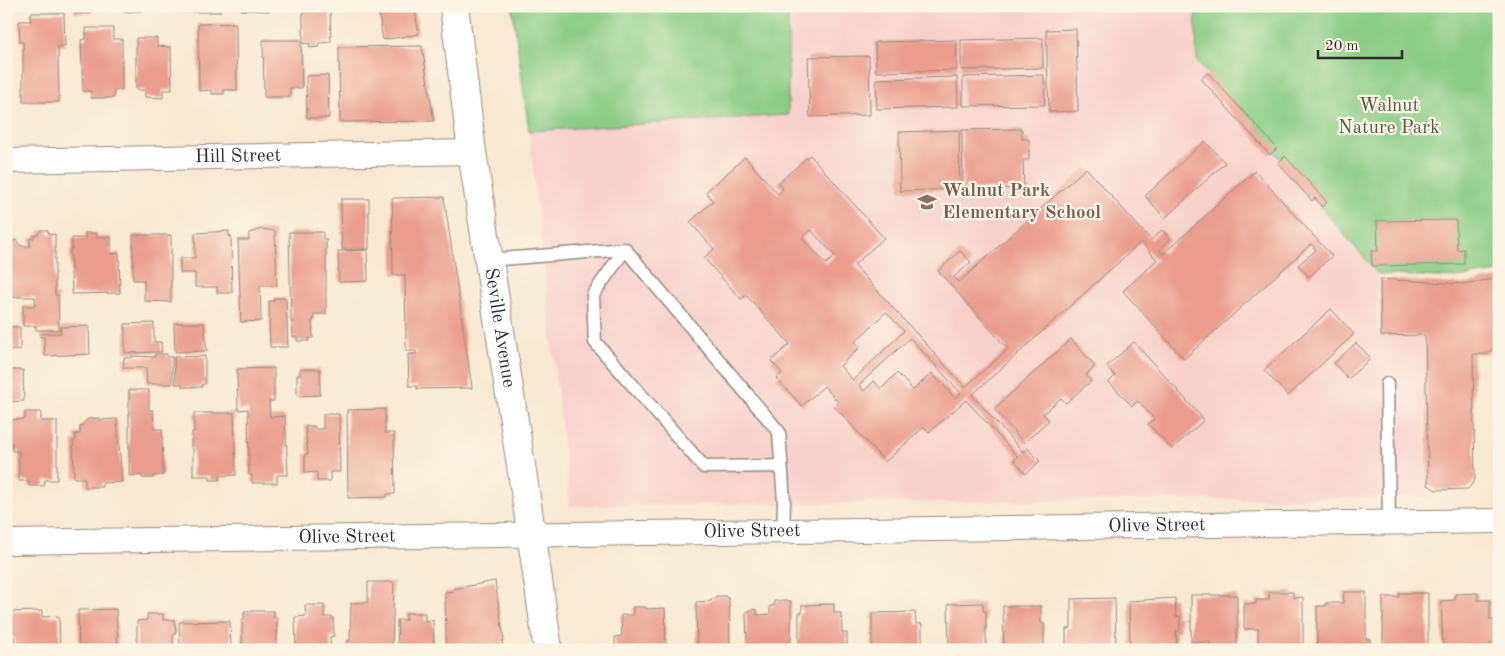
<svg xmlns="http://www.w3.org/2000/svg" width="1505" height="656" font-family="'Old Standard TT',serif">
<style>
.built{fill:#f7d0ca}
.green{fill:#8acc85;stroke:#5a7c58}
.building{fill:#ea9d8d;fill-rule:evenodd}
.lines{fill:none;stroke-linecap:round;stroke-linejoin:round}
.service-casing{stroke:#928a7e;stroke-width:15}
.minor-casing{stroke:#928a7e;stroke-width:26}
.tertiary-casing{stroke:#928a7e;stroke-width:30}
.service{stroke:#fff;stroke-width:12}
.minor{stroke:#fff;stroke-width:24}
.tertiary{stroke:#fff;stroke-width:28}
.labels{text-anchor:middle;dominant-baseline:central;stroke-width:4.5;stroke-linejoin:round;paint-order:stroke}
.park-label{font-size:19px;fill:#485b46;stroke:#fcf5e5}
.street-label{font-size:19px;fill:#2b2b2b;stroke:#fcf5e5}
.education-label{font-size:19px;font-weight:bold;fill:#785e54;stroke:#fcf5e5;text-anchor:start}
</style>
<rect width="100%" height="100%" fill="#fcf5e5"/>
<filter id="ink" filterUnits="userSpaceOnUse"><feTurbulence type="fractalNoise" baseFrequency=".02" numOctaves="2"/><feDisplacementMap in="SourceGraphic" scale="10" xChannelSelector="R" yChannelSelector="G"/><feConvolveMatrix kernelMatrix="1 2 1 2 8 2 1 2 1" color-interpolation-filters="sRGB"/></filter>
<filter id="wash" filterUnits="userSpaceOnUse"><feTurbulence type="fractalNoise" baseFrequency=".0096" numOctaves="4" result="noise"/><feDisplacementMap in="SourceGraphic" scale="20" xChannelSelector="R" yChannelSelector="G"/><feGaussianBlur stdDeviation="1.12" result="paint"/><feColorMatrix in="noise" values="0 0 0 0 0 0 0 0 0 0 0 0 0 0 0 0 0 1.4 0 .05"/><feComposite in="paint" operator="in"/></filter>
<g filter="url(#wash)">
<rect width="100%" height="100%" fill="#f8e8d1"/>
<!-- built -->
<path class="built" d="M788,6H1195L1197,61L1378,274L1377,332L1424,333L1427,497L570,506L529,131L788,115Z"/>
<!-- green -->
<path class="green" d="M512,6H788V115L529,131Z
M1195,6H1499V272L1455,278L1378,274L1197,61Z"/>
<g id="blocks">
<!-- building -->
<path class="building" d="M74,6H91V13H74Z
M124,6H142V11L124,12Z
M187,6H220V12H187Z
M241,6H270V11L241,10Z
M303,6H330L331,42L319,43V47L310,48L309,43L303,44Z
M367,6H414L419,34L383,40L378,8L367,10Z
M31,13H64L65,46H58L59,102H23V42H20L19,21H31Z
M236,23L237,90H224V94H212V90L199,91L198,24Z
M86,28H113V39H122V90H114V98H91V91H83L81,40L86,39Z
M1076,29L1078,111L1049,112L1046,30Z
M136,38H157V46L171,47L172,90H163V98L145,97V90H136Z
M1043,38V68L961,70V40Z
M263,40H301L302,88H290V97H264Z
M956,40L957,70L876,72L875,42Z
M422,46L434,121L340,122L339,47Z
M869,56L870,115L810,117L808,57Z
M1208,73L1277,148L1270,155L1201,79Z
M328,75L329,118H307L306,76Z
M1044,75L1045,105L963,106V77Z
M957,77L958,107L877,109L876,79Z
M1022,129V139H1029V160H1023L1024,188L963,189L962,130Z
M959,130L960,189L900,191L899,132Z
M1205,141L1225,163L1165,218L1145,196Z
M810,155L884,238L854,265L965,387L1008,349L938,271L960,251L971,262L954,277L959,282L1086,168L1151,240L1162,230L1170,239L1159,249L1163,254L1255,171L1332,256L1309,277L1298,265L1316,250L1311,244L1184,359L1123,291L1157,260L1141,242L972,395L1023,452L1027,448L1040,461L1026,474L1014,460L1018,457L966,400L929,432L924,427L885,462L834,406L838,402L824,386L802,406L776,378L782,373L771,361L790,344L746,295L741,299L704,258L714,249L690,222L713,201L706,192L745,157L778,194L783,189L778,183ZM811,230L835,256L826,264L802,238ZM886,312L904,331L853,380L840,366L860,347L855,342ZM910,338L961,393L955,398L932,373L913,390L897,373L881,389L874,381L864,391L859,385Z
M1285,156L1327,202L1322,207L1315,198L1312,201L1278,163Z
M444,197L472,388L417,389V386H409L408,354H416V351H406L405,275H393L392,198Z
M341,199H369V249H342Z
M1456,220L1457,250L1464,249V264L1372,266L1371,251H1378L1377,221Z
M262,229L275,231L277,286H260L261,321L241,322L238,240H249V233Z
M41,230H47L50,235L55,234V295H58L59,330H36V326H23V306H35V297H9V271H7L8,243L16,240L21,246H30V238H34V235H37Z
M229,231V236H231L232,293H217V287H195V273H180V258H195V233Z
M289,232H323V239H326V314H314V320L312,321L313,338H309V341H297V337H293L292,321H291Z
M85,233H97V237H111V254L119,253L120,293L72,294L70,249H72V238H86Z
M133,235H171V302L144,301V280H133Z
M367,250L368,281L339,282L338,251Z
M1499,278V327L1492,331L1496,332V344L1488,354H1473L1475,480L1468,489L1436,490L1428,485L1425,335L1381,336L1380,279L1463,284Z
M274,298H286L288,347H270L269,301H274Z
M1331,309L1354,334L1288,396L1264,370Z
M154,323V342H161L162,352L125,353V324Z
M174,323H204L207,351L175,352Z
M89,326L90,354L45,356L44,337H40V334L61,333L60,327Z
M6,327H20V350H6Z
M1071,339L1095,366L1086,375L1091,381L1066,403L1061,398L1043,414L1049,420L1024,443L994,409Z
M1134,342L1204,420L1172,449L1148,424L1154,419L1138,401L1132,406L1109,382L1115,376L1107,366Z
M1356,343L1371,358L1348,379L1334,363Z
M155,354H167V357H172V384H147L146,368H123L124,358H132V356L155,357Z
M205,356V384H202V387H182V384H175L174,357Z
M274,368V401H269L270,417L285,416L288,475H277V483H252V475H249L248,409L238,410L237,369Z
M300,369H320V395L297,396V375H300Z
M6,370H23L24,401L6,402Z
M129,390H149V410H153L154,429H162L163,475L153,476V478H142V475L129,476Z
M385,409V433H394L395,494H387V497L348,498L347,410Z
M25,412H41V421H57V480H45L44,486H29V481H19V451H12V443H7L8,420L25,419Z
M194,413H234L236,475L220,476V480H210V476H193V449H191V440H192V432H194Z
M323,414H339L340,472H330V481H317V472L305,473V454H308L305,426H315V429H323Z
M100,418V420L117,419L122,482L102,483V487H85V478H74L73,441H76L75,434H80V427L88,419Z
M495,581L504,640L502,641L504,650H446L445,592L453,591V589Z
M368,582H394L392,650H347V641H350L351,603L368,602Z
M1269,592H1293V598L1303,597V650H1262L1258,641V629H1244V604H1256V600H1269Z
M1344,592H1366V639H1370V650H1317V606H1326V603H1343Z
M1399,593H1428V650H1383V597H1399Z
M1478,593V600H1490V620H1499V643H1490L1491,650H1443L1441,601L1455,600V594Z
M1191,595H1237V650H1210V642H1191Z
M716,596H725L729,599L730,650H697L696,602L711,601V599H715Z
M1115,598L1116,649L1066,650V629L1071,628V599Z
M1175,598L1176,617L1180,616V631H1176L1177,650H1130L1129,601Z
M774,601H791V650H747L746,612L755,609L757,611V615L770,614V606H774Z
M983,603V611H986V650H949L948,604Z
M834,604V613H841L842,633H847V650H799V613H802V605Z
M305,605H324V617H333L334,636L330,637L331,650H296L295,617L306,616Z
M1003,606H1041V623H1044V650H1004Z
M633,607H646V609L665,608L666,650H615V637L622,636L621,615H633Z
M116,609L118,650H79L78,610Z
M42,611V617L59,616L60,650H15L14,637L6,638V612Z
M244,611H274V618H277V650H242V619H244Z
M915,612L916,624H922V648L872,650V613Z
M406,613H425V621L433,620L434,650H398L397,620H406Z
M147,614H163V620H174L176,632L173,636V650H137V621L147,620Z
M230,621L231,650H180L179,622Z"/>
</g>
</g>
<g filter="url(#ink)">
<use href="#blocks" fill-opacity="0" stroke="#928a7e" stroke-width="1"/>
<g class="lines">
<!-- service casing -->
<g class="service-casing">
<path id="service" d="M625,249L593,295L595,342L704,467L781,466
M489,260L625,249L779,432L784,502L783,531
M1387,384L1389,522"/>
</g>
<!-- minor casing -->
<g class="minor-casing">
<g id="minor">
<path id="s1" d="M6,161L472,152"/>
<path id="s2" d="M6,542L1499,521"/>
</g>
</g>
<!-- tertiary casing -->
<g class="tertiary-casing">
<g id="tertiary">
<path id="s3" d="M454,6L472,152L527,504L548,650"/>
</g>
</g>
<!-- service -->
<use href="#service" class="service"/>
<!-- minor -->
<use href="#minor" class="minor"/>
<!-- tertiary -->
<use href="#tertiary" class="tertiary"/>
</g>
</g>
<!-- icons -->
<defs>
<g id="school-bare" transform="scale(1.5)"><path d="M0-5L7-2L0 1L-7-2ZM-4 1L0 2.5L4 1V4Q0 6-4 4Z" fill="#8d6e63" stroke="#fcf5e5" stroke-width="2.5" paint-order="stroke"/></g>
</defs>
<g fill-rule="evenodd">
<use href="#school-bare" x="927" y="202"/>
</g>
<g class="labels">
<!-- park labels -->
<g class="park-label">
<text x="1389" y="106">Walnut<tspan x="1389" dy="22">Nature Park</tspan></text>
</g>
<!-- street labels -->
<g class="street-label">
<text stroke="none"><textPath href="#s1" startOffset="232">Hill Street</textPath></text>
<text stroke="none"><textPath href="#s3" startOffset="325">Seville Avenue</textPath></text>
<text stroke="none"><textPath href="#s2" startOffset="1151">Olive Street</textPath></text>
<text stroke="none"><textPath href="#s2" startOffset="746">Olive Street</textPath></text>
<text stroke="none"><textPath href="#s2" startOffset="341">Olive Street</textPath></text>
</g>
<!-- education labels -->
<g class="education-label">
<text x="942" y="191">Walnut Park<tspan x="942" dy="22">Elementary School</tspan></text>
</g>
</g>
<!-- margin -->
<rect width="1505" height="656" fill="none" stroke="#fcf5e5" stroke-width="25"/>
<!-- scale -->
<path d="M1318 50v8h84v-8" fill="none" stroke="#2b2b2b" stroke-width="2.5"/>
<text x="1325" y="50" font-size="15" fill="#2b2b2b" stroke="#fcf5e5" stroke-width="4" paint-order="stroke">20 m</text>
</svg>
